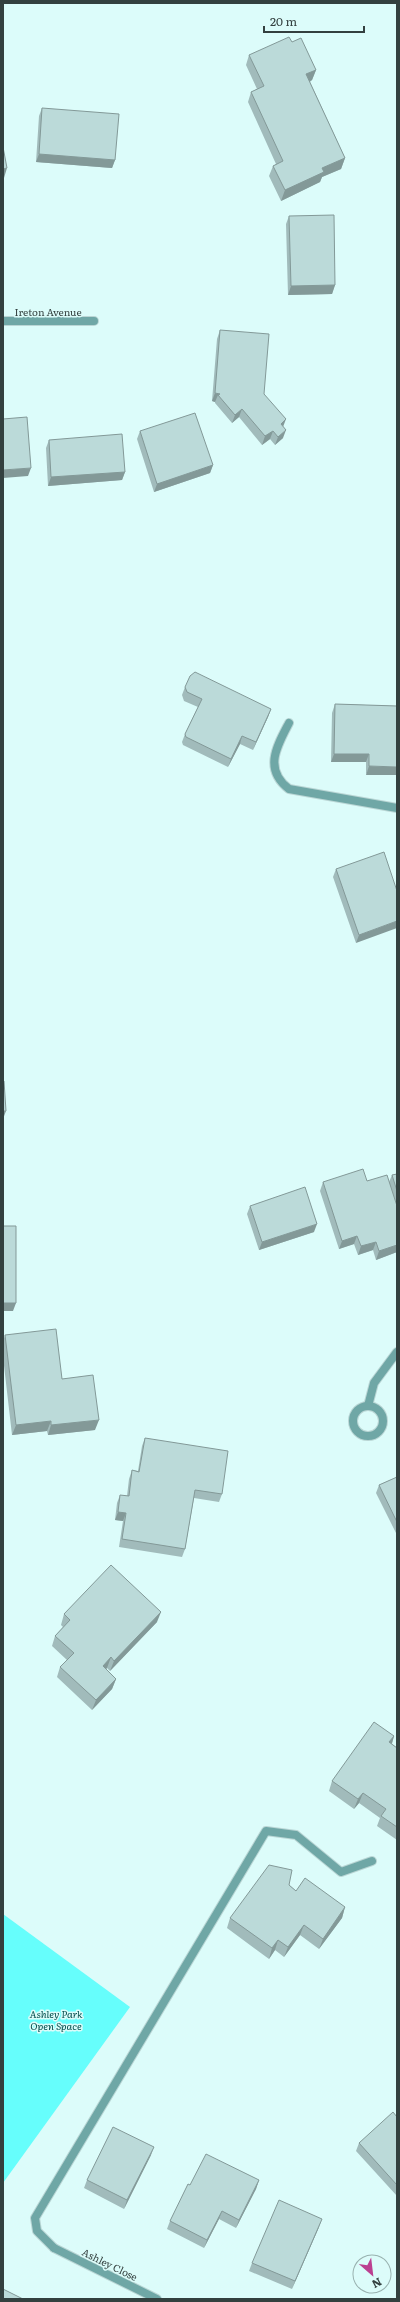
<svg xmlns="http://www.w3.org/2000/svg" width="400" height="2302" font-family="Literata,serif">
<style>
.green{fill:#66fefc}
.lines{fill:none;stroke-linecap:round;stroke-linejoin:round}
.service-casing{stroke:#bad6d5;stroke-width:10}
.minor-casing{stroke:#bad6d5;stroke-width:10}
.service{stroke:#6fa7a6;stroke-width:8}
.minor{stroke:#6fa7a6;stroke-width:8}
.wall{fill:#a1bbbb}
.shaded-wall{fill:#839998}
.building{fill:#bbdad9;stroke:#839998}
.labels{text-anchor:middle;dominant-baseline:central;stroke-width:3;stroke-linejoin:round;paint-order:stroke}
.street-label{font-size:10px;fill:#33403f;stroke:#dcfcfa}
.park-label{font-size:10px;font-style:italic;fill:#014c4b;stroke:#dcfcfa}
</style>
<rect width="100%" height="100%" fill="#dcfcfa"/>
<!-- green -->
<path class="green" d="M3,1914L130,2007L3,2183Z"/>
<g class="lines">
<!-- service casing -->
<g class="service-casing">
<path id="service" d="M289,723C277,746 263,769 289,789L397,808
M353 1421a15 15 0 1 1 30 0a15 15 0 1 1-30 0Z
M368,1406L374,1383L397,1352
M54,2248L37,2231L35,2218L266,1831L296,1835L341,1872L372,1861"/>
</g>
<!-- minor casing -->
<g class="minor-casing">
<path id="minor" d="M3,321H94
M54,2248L157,2299"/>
</g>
<!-- service -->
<use href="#service" class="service"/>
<!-- minor -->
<use href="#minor" class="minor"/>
</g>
<!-- wall -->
<path class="wall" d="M292,42L316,70L312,80L310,82L345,158L341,169L322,177L320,182L281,201L269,176L273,166L276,164L248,102L251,92L257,89L246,65L249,55Z
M42,108L115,160L112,168L36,162L39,116Z
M289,216L335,285L332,294L288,295L286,224Z
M220,330L264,394L283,427V438L275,445L270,439L262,445L239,417L232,423L215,403V402L212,401L217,339Z
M140,431L213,465L210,473L154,492L137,439Z
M49,440L125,472L122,480L48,486L46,448Z
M185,687L271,709L268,717L253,750L240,744L228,767L183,745L182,742L185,734L198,707L184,701L182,695Z
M335,704L397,706L366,775V762H331L332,713Z
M336,869L397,891L356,943L333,877Z
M397,1174V1252L376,1260L373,1250L358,1255L354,1244L339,1249L320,1191L323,1182L367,1181L389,1182L392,1175Z
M250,1206L314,1232L259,1250L247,1214Z
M5,1335L62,1379L95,1430L48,1435L47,1431L12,1435L3,1357V1342Z
M145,1438L222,1494L219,1502L194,1498L185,1549L182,1557L119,1547L123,1521L115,1520L117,1503L120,1495L127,1496L129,1479L132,1470L138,1471L142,1446Z
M397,1477V1535L376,1493L379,1485Z
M64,1614L157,1622L110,1671L107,1668L106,1669L116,1679L112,1689L92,1710L57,1677L60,1667L67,1660L52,1646L55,1636L63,1627L61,1625Z
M394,1736L392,1744L397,1748V1840L377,1826L380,1818L359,1803L354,1809L329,1791L332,1781Z
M289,1885L296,1891L345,1907L342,1918L319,1949L300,1935L284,1957L275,1950L269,1959L227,1928L230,1918Z
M397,2117V2196L356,2151L359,2143Z
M151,2155L124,2209L84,2188L87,2180Z
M259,2180L256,2189L236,2228L219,2219L204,2248L167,2229L170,2221L190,2185Z
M319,2227L292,2289L249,2271L252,2263Z"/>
<!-- shaded-wall -->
<path class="shaded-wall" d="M316,70L312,80L303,85L306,74Z
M39,154L115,160L112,168L36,162Z
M345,158L341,169L322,177L320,182L281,201L285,190L322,168Z
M7,168L4,178H3V169Z
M335,285L332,294L288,295L291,286Z
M215,393L220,394L218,395L215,402L212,401Z
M242,409L239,417L232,423L235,415Z
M286,419L283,427L281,424Z
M286,430L283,438L275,445L278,437Z
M273,431L270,439L262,445L265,436Z
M213,465L210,473L154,492L157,484Z
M31,468L28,476L3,478V470Z
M125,472L122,480L48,486L51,477Z
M271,709L268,717L253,750L256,742Z
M242,736L240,744L228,767L231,759Z
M334,754H369L366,762H331Z
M369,766L397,767V775H366Z
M397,921V928L356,943L359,935Z
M3,1111H6L3,1119Z
M317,1224L314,1232L259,1250L262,1242Z
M357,1236L354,1244L339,1249L342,1241Z
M376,1242L373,1250L358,1255L361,1246Z
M397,1245V1252L376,1260L379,1251Z
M3,1303H16L13,1311H3Z
M99,1420L95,1430L48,1435L51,1425Z
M51,1421L47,1431L12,1435L16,1425Z
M118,1512L126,1513L123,1521L115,1520Z
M161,1612L157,1622L110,1671L114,1661Z
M111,1657L107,1668L99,1676L103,1666Z
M116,1679L112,1689L92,1710L96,1700Z
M394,1736L391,1746L389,1742Z
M363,1793L359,1803L354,1809L358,1799Z
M345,1907L342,1918L319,1949L323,1939Z
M304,1925L300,1935L284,1957L288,1947Z
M278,1940L275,1950L269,1959L272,1948Z
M154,2147L151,2155L124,2209L127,2200Z
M259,2180L256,2189L236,2228L239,2220Z
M222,2211L219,2219L204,2248L207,2240Z
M322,2219L319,2227L292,2289L295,2281Z"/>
<!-- building -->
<path class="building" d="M289,37L292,42L301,38L316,70L306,74L345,158L322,168L324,172L285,190L273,166L283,161L251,92L264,86L249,55Z
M42,108L119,114L115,160L39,154Z
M3,147L7,168L3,169Z
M334,215L335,285L291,286L289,216Z
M220,330L269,334L264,394L286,419L281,424L286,430L278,437L273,431L265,436L242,409L235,415L218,395L220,394L215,393Z
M195,413L213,465L157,484L140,431Z
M27,417L31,468L3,470V419Z
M122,434L125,472L51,477L49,440Z
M195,672L271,709L256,742L242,736L231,759L186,737L185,734L202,699L187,692L185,687L190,676Z
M335,704L397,706V767L369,766V754H334Z
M384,852L397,891V921L359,935L336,869Z
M3,1081H4L6,1111H3Z
M363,1169L367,1181L387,1175L397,1206V1245L379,1251L376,1242L361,1246L357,1236L342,1241L323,1182Z
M397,1174V1191L392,1175Z
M305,1187L317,1224L262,1242L250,1206Z
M3,1226H16V1303H3Z
M56,1329L62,1379L93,1375L99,1420L51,1425V1421L16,1425L5,1335Z
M145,1438L228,1451L222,1494L195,1490L185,1549L122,1539L126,1513L118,1512L120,1495L129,1496L132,1470L139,1472Z
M397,1477V1522L379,1485Z
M111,1565L161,1612L114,1661L111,1657L103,1666L116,1679L96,1700L60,1667L74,1653L55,1636L70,1620L64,1614Z
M374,1722L394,1736L389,1742L397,1748V1827L381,1816L386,1809L363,1793L358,1799L332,1781Z
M269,1865L292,1870L289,1885L296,1891L305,1878L345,1907L323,1939L304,1925L288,1947L278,1940L272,1948L230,1918Z
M393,2112L397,2117V2185L359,2143Z
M113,2127L154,2147L127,2200L87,2180Z
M206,2154L259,2180L239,2220L222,2211L207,2240L170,2221L188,2184L190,2185Z
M279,2200L322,2219L295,2281L252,2263Z
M3,2289L23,2299H3Z"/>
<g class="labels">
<!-- street labels -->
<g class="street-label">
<text x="48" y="311">Ireton Avenue</text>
<text transform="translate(110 2264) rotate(26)">Ashley Close</text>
</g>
<!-- park labels -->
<g class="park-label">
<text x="56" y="2013">Ashley Park<tspan x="56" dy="12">Open Space</tspan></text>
</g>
</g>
<!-- border -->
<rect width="400" height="2302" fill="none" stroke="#33403f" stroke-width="8"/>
<!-- north arrow -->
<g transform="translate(372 2274) rotate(152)"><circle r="19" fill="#dcfcfa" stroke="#98b1af"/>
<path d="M0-3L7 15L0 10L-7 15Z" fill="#bb4091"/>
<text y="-6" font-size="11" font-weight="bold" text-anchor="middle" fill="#33403f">N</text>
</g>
<!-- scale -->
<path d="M264 26v6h100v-6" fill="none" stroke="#33403f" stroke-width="2"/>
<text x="270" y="26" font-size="12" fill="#33403f" stroke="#dcfcfa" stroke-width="3" paint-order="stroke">20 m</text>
</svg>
